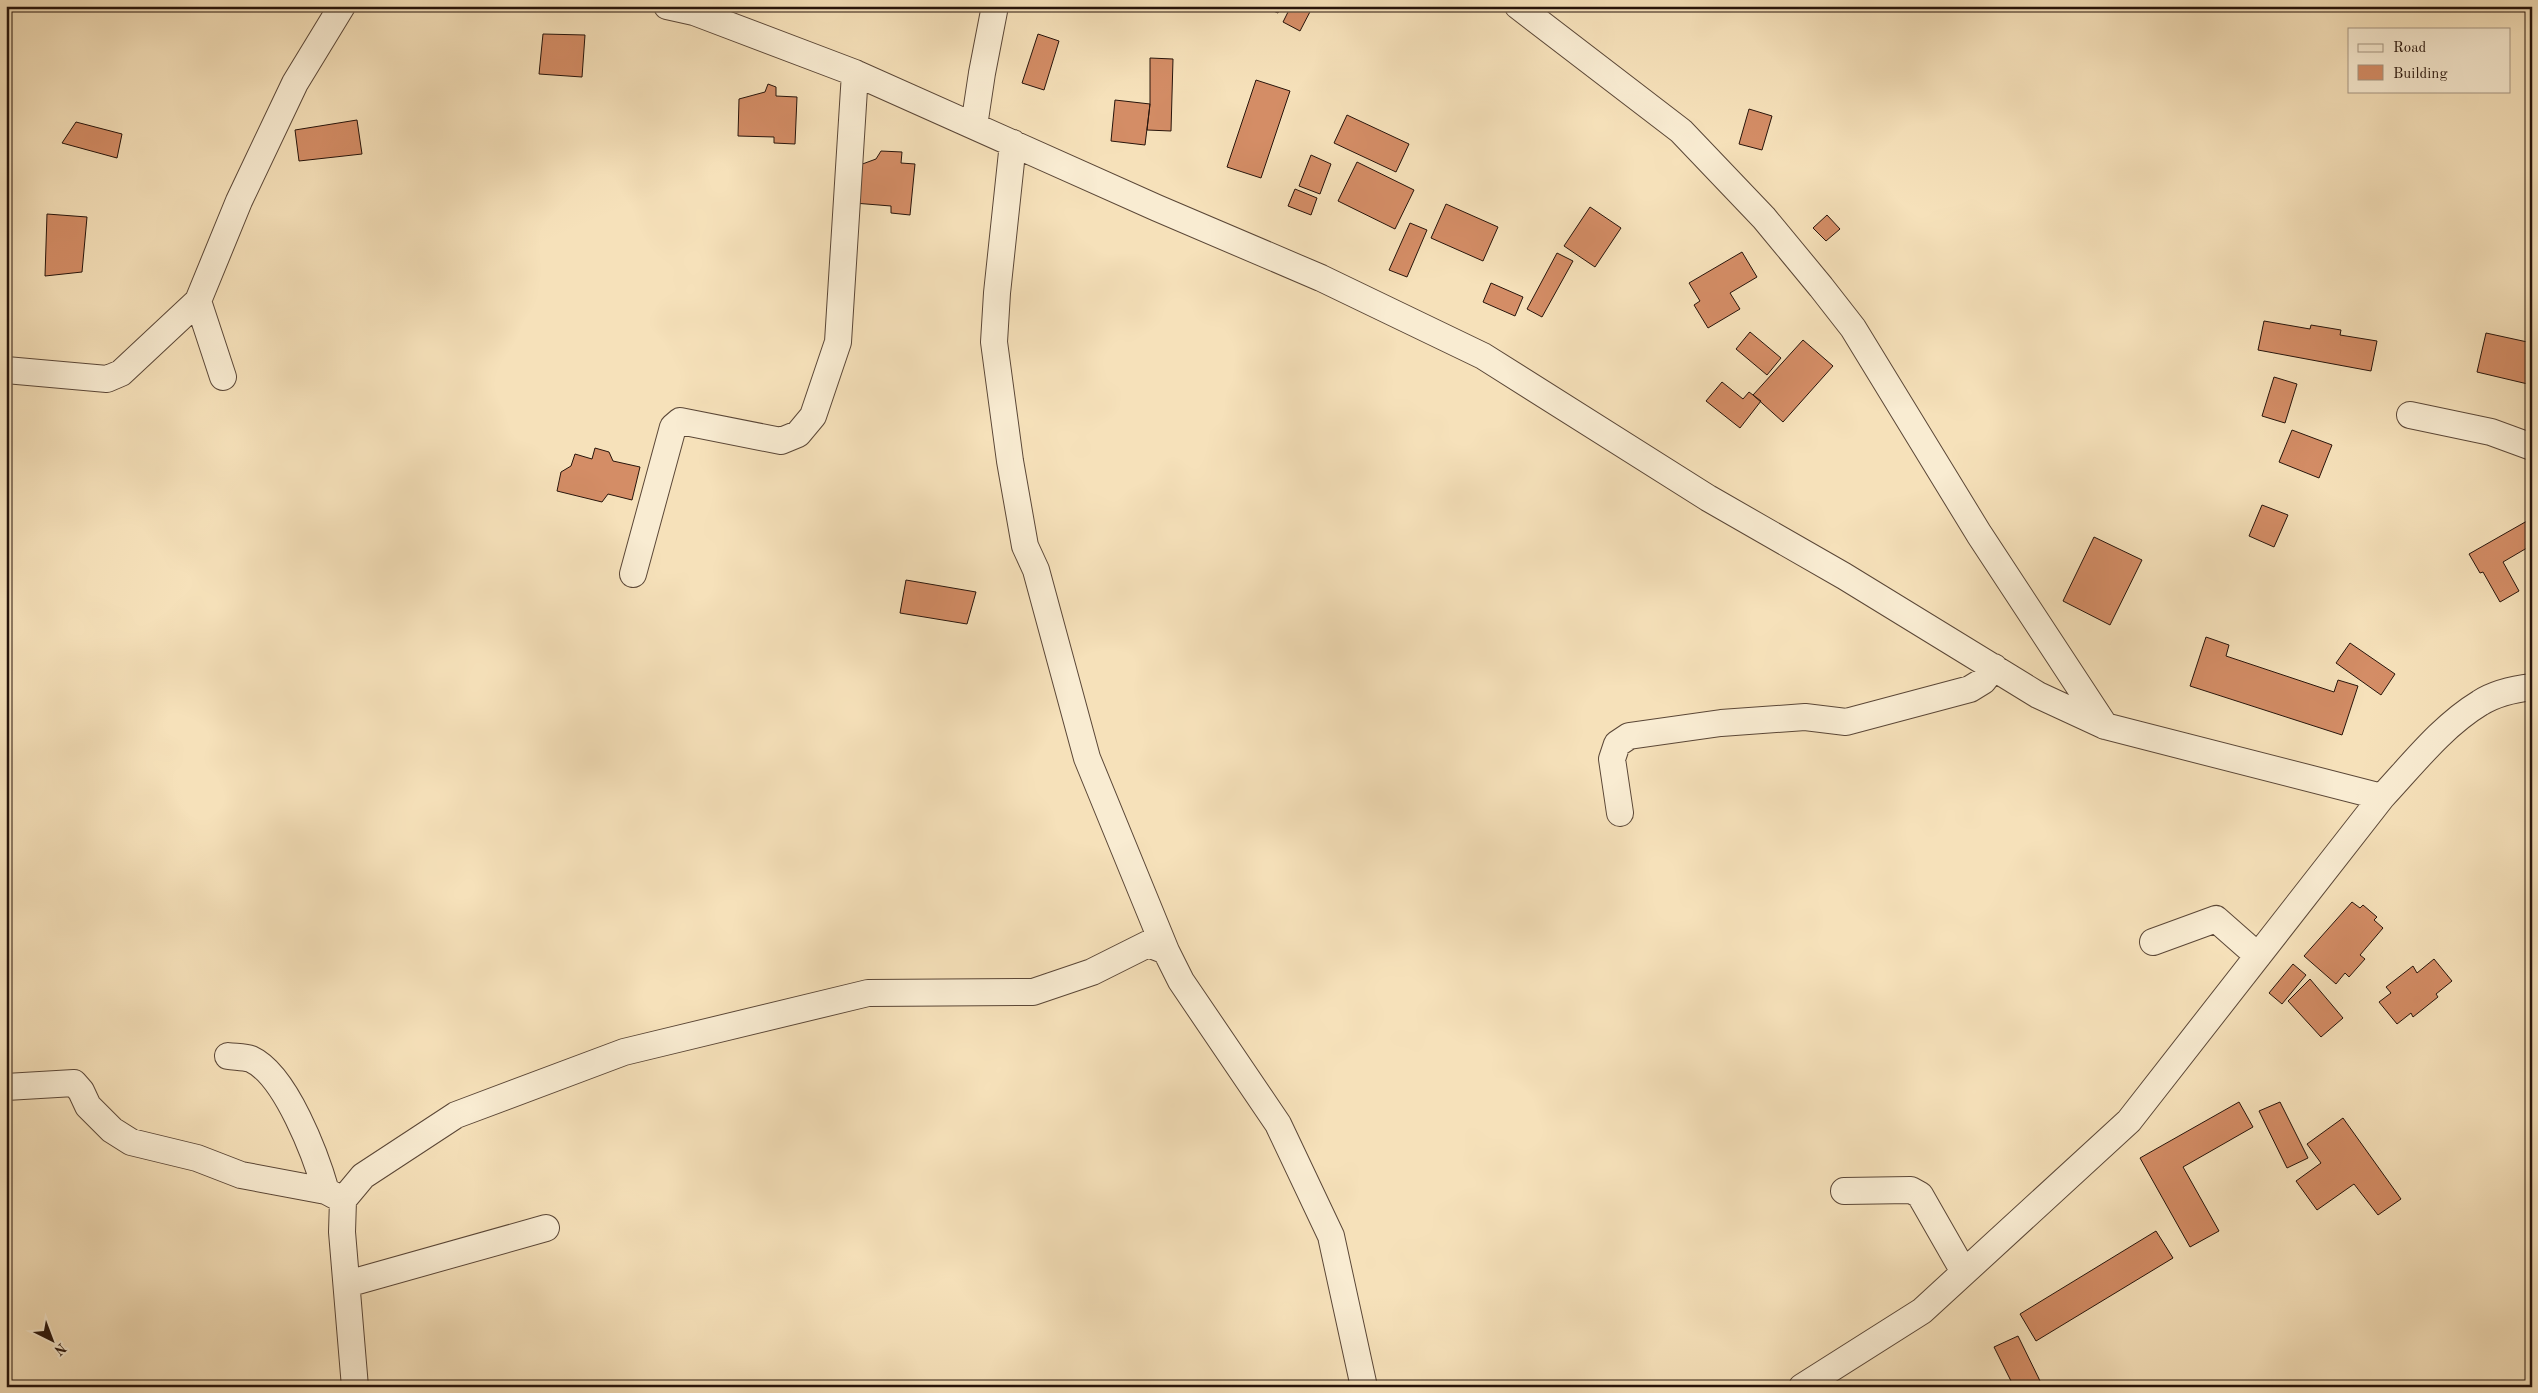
<svg xmlns="http://www.w3.org/2000/svg" width="2538" height="1393" font-family="'Old Standard TT',serif">
<style>
.building{fill:#d48d66;stroke:#27140b}
.lines{fill:none;stroke-linecap:round;stroke-linejoin:round}
.minor-casing{stroke:#5b4737;stroke-width:28}
.minor{stroke:#f9ecd2;stroke-width:26}
</style>
<rect width="100%" height="100%" fill="#f6e1ba"/>
<filter id="stains"><feTurbulence type="fractalNoise" baseFrequency=".004" numOctaves="4"/><feColorMatrix values="0 0 0 0 .2 0 0 0 0 .09 0 0 0 0 .02 0 0 0 .5 -.17"/></filter>
<radialGradient id="worn" r=".72"><stop offset=".6" stop-color="#630" stop-opacity="0"/><stop offset="1" stop-color="#630" stop-opacity=".3"/></radialGradient>
<!-- building -->
<path class="building" d="M1261,6H1281L1278,13Z
M1291,6H1313L1300,31L1283,22Z
M543,34L585,35L582,77L539,74Z
M1038,34L1059,41L1044,90L1022,83Z
M1150,58L1173,59L1171,131L1147,130L1150,104Z
M1256,80L1290,91L1261,178L1227,167Z
M768,84L776,87V96L797,97L795,144L774,143V137L738,136L739,99L765,92Z
M1115,100L1150,104L1145,145L1111,141Z
M1749,109L1772,116L1762,150L1739,144Z
M1347,115L1409,144L1396,172L1334,143Z
M357,120L362,154L299,161L295,130Z
M76,122L122,134L117,158L62,143Z
M881,151L902,152L901,163L915,164L910,215L891,213V206L854,203L857,166L876,159Z
M1311,155L1331,164L1320,194L1299,186Z
M1357,162L1414,190L1395,229L1338,201Z
M1295,189L1317,198L1311,215L1288,206Z
M1446,204L1498,227L1483,261L1431,238Z
M1590,207L1621,228L1595,267L1564,246Z
M47,214L87,217L82,272L45,276Z
M1827,215L1840,229L1826,241L1813,228Z
M1410,223L1427,230L1407,277L1389,270Z
M1742,252L1757,277L1730,293L1740,309L1708,328L1694,305L1700,301L1689,283Z
M1557,253L1573,261L1542,317L1527,309Z
M1491,283L1523,297L1515,316L1483,302Z
M2264,321L2310,329L2311,325L2341,330L2340,335L2377,341L2371,371L2258,350Z
M1750,332L1781,358L1767,375L1736,349Z
M2486,333L2532,343V385L2477,372Z
M1803,340L1833,366L1783,422L1753,395Z
M2274,377L2297,384L2285,423L2262,416Z
M1722,382L1743,399L1749,392L1761,401L1740,428L1706,401Z
M2292,430L2332,445L2319,478L2279,462Z
M595,448L609,452L613,461L640,467L632,500L608,494L602,502L557,491L561,472L571,466L575,454L592,459Z
M2262,505L2288,515L2274,547L2249,536Z
M2527,521L2532,530V545L2503,562L2519,591L2500,602L2483,572L2480,573L2469,554Z
M2094,537L2142,560L2110,625L2063,601Z
M906,580L976,592L967,624L900,613Z
M2206,637L2229,645L2226,656L2334,692L2338,680L2358,686L2342,735L2190,686Z
M2350,643L2395,674L2381,695L2336,663Z
M2352,902L2360,908L2363,905L2377,917L2374,920L2383,928L2360,955L2365,959L2349,977L2345,973L2336,984L2304,956Z
M2434,959L2452,981L2436,994L2438,997L2413,1017L2411,1013L2397,1024L2379,1002L2391,993L2386,987L2413,966L2417,973Z
M2293,964L2306,975L2282,1004L2269,993Z
M2310,979L2343,1018L2321,1037L2288,1001Z
M2239,1102L2253,1127L2183,1167L2219,1231L2190,1247L2140,1158Z
M2280,1102L2308,1158L2287,1168L2259,1111Z
M2343,1118L2401,1199L2378,1215L2354,1184L2317,1210L2296,1181L2321,1163L2307,1144Z
M2156,1231L2173,1258L2036,1341L2020,1314Z
M2018,1336L2043,1387H2014L1994,1347Z"/>
<g class="lines">
<!-- minor casing -->
<g class="minor-casing">
<path id="minor" d="M667,6L694,12L855,73L1157,208L1321,278L1483,356L1708,498L1844,576L2038,695L2105,726
M1518,6L1681,131L1764,218L1821,287L1853,328L1979,534L2105,726L2382,797C2412,765 2442,726 2480,703C2494,694 2515,689 2532,687
M974,126L982,73L995,6
M1013,143L997,293L994,342L1010,461L1025,546L1036,570L1087,758L1166,951
M198,301L223,377
M6,370L107,379L121,373L198,301L239,201L295,83L342,6
M2410,415L2491,432L2532,447
M633,574L673,427L680,421L781,441L798,434L813,416L838,342L855,73
M1620,813L1612,759L1617,744L1629,736L1721,723L1805,717L1846,722L1970,689L1983,681L1994,667
M2153,942L2216,919L2258,956
M228,1056C235,1057 245,1057 251,1059C286,1075 316,1156 326,1191
M6,1087L74,1083L81,1091L88,1106L112,1130L131,1142L197,1158L241,1175L326,1191L343,1200
M1844,1191L1911,1190L1920,1195L1964,1272
M347,1284L546,1228
M355,1387L342,1232L343,1200L363,1176L456,1115L624,1052L868,993L1033,992L1092,972L1148,944L1166,951L1181,981L1278,1124L1331,1236L1364,1387
M1802,1387L1922,1311L2129,1121L2382,797"/>
</g>
<!-- minor -->
<use href="#minor" class="minor"/>
</g>
<!-- margin -->
<rect width="2538" height="1393" fill="none" stroke="#f6e1ba" stroke-width="25"/>
<rect x="8" y="8" width="2523" height="1378" fill="none" stroke="#27140b" stroke-width="2.5"/>
<rect x="12" y="12" width="2513" height="1368" fill="none" stroke="#27140b"/>
<!-- legend -->
<rect x="2348" y="28" width="162" height="65" fill="#f9ecd2" stroke="#a59682"/>
<rect x="2358" y="44" width="25" height="8" fill="#f9ecd2" stroke="#a59682"/>
<text x="2393" y="52" font-size="15" fill="#27140b">Road</text>
<rect x="2358" y="65" width="25" height="15" fill="#d48d66" stroke="#a59682"/>
<text x="2393" y="78" font-size="15" fill="#27140b">Building</text>
<!-- north arrow -->
<g transform="translate(52 1340) rotate(138)" stroke="#f9ecd2" stroke-width="4" paint-order="stroke">
<path d="M0-4L9 19L0 12L-9 19Z" fill="#27140b"/>
<text y="-8" font-size="14" font-weight="bold" text-anchor="middle" fill="#27140b">N</text>
</g>
<rect width="100%" height="100%" filter="url(#stains)"/>
<rect width="100%" height="100%" fill="url(#worn)"/>
</svg>
